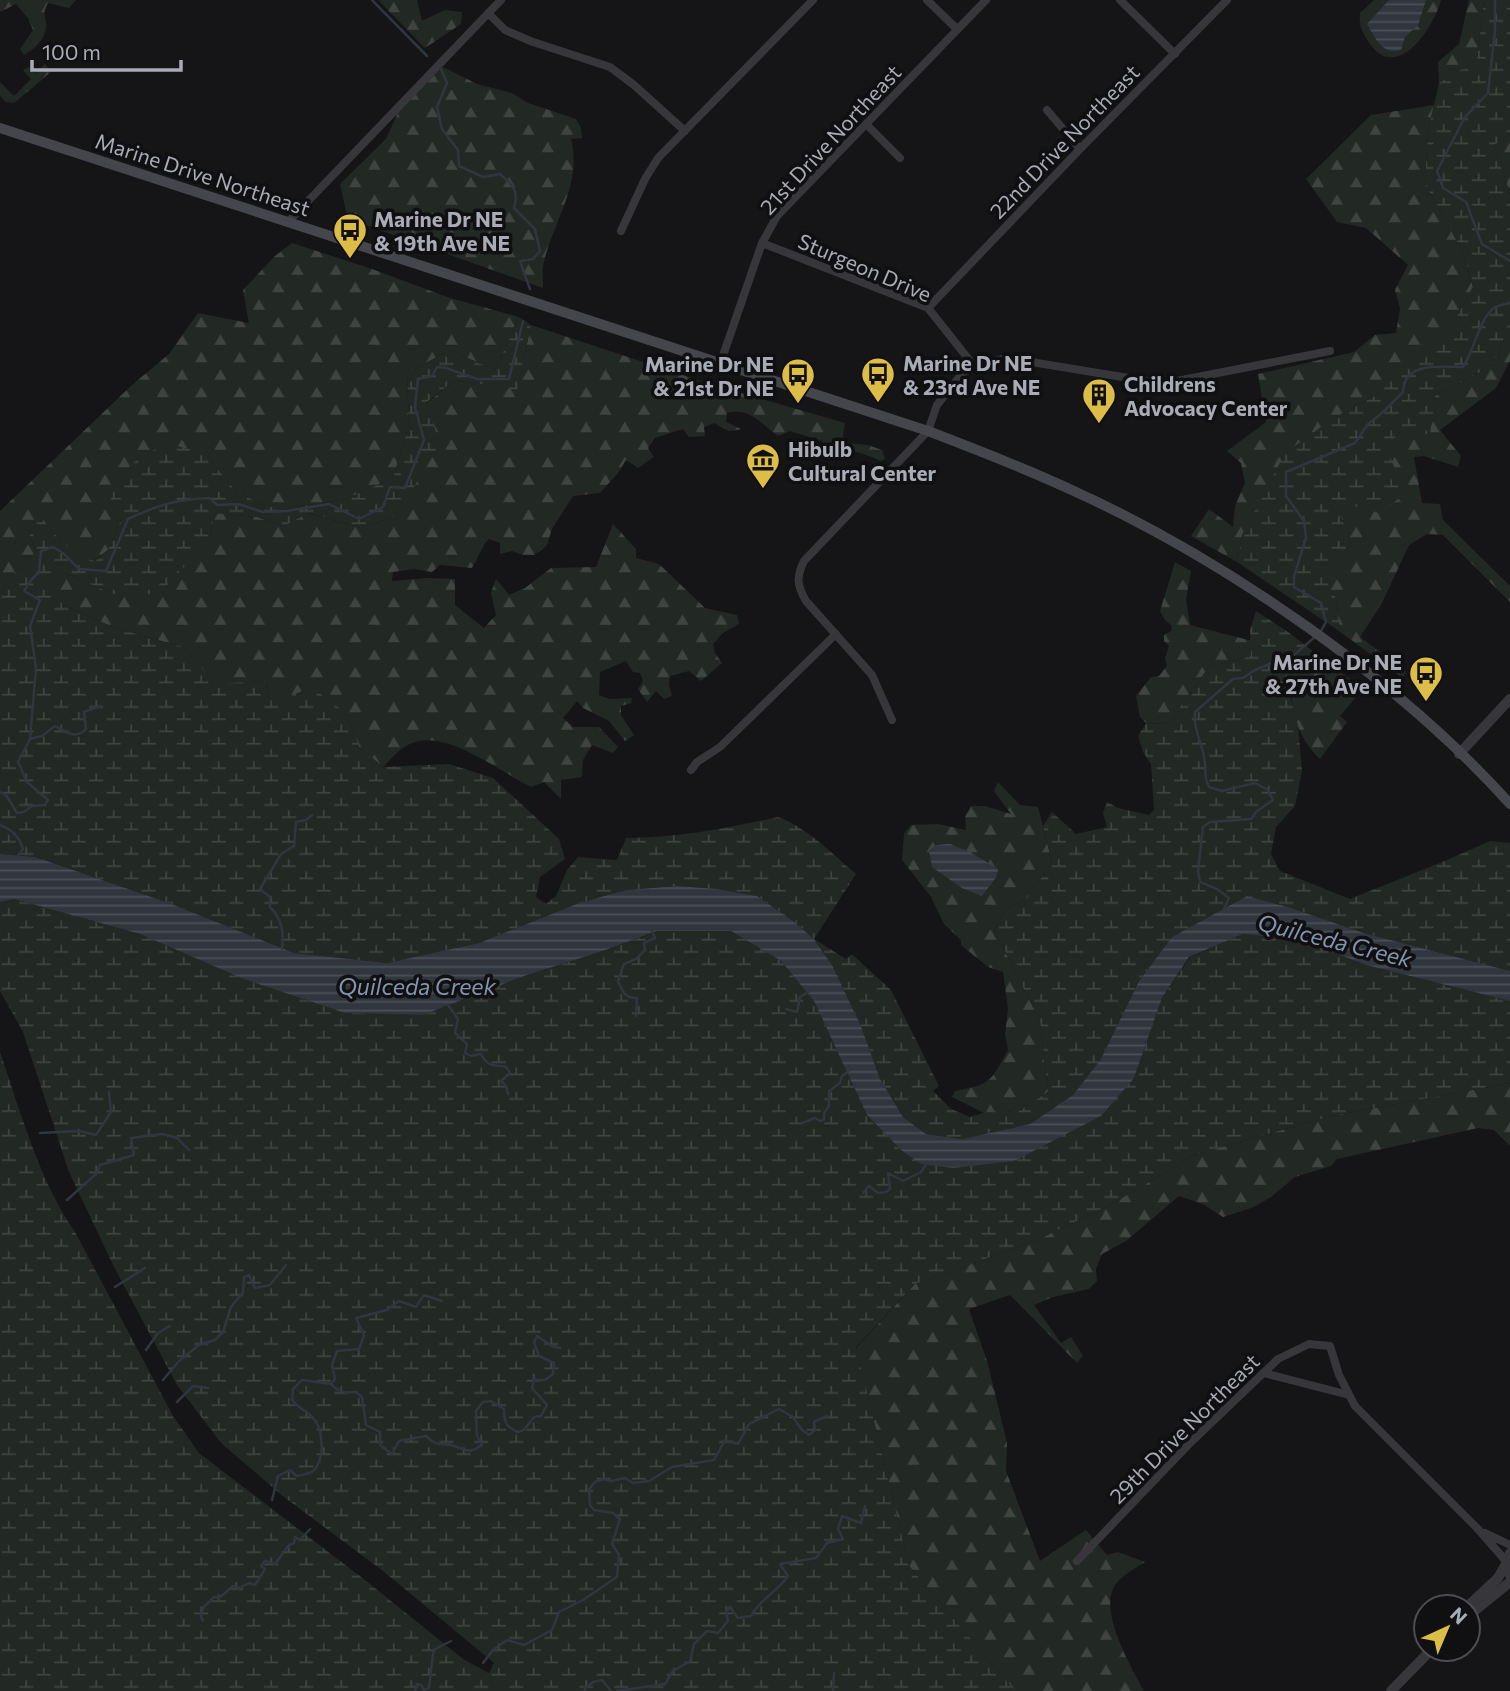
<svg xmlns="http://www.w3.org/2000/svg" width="1510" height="1691" font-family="Commissioner,sans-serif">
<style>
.forest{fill:url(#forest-firs)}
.wetland{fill:url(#wetland-marsh)}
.water{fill:url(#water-rules)}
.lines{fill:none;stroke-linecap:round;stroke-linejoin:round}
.stream{stroke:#30363e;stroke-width:2.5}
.minor{stroke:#37373b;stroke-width:8}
.tertiary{stroke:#37373b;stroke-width:10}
.secondary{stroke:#45464b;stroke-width:10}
.labels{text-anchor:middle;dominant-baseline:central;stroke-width:7;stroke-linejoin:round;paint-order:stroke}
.street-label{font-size:21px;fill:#a9abb5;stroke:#101012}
.poi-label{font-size:21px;font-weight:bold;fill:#a9abb5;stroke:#101012;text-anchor:start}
.water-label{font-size:23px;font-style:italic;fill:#8494ac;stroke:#101012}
</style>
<defs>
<pattern id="forest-firs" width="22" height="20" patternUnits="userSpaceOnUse" patternTransform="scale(1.75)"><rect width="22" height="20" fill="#222823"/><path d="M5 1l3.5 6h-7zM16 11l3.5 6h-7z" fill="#3f4441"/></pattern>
<pattern id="wetland-marsh" width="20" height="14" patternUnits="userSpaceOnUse" patternTransform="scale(1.75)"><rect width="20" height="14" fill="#222823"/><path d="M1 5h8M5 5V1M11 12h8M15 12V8" fill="none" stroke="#3f4441"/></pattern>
<pattern id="water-rules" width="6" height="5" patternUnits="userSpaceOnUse" patternTransform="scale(1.75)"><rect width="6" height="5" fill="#30363e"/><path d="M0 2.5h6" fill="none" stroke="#4b5058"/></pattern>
</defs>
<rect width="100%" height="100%" fill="#151517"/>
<!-- forest -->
<path class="forest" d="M0,0H76L69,8L48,3C41,16 47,15 46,27C45,40 34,49 24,55L20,49L33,30L28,18L16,4L0,12Z
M378,0H417L422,21L445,10L462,12L461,24L425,48Z
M1374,0H1441C1434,27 1398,83 1370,44C1362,32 1359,27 1360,13Z
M1469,0H1484L1477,60L1439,83L1438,62L1459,44Z
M45,64L51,72L14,103L6,102L0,96V82L14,96L31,79L23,70L29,67L35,73Z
M443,67L477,84L512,93L528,103L576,119L581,128L582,138L571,139C583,184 552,223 543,266C542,272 543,281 543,288L346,218V211L340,184L386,139L399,110Z
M1434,105L1428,131L1425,184L1463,252L1473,287L1446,336L1402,366L1375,396L1332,419L1242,535L1237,562L1191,536L1209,509L1233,527L1235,506L1245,483L1241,463L1227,451L1266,422L1258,374L1354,352L1375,335L1396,333L1400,309L1395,290L1408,265L1366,228L1337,222L1306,179L1371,115Z
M1510,135V194L1494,145Z
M292,243L372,269L450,298L519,317L495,370L449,350L407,374L409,424L393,478L346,499L295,507H267L236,491L205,454L123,515L108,550L94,561C66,552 58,537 40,516L28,528L33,546V561L15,572L0,593V511L132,385L169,354L198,313L249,323L243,290L275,256Z
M1510,323V361L1496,388L1440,430L1461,456L1458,467L1424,456L1414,457L1422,503L1440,504L1443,520L1510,586V602L1443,535L1427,534L1409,545L1381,605L1360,637L1406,671L1403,678L1339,631L1337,601L1325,580L1351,543L1334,501L1435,396L1482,371L1498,356Z
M531,325L713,385L845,423L843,436L849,443L868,445L882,450L885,459L881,461C863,452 847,449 827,451L822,441L790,431L778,436C761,424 750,407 727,413L726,422L741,429C730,433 724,430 715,423L704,427L705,436L689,437L683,429L655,438L648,448L654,457L638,468L626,460L618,473L600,493L573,496L552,529L547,545L542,550L534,555H523L512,551L500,554V543L489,539L485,543L472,568L440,565L432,572L414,569L393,572L392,581L426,578L455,579V605L484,628L496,615L491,593L496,579L509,595L525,588L551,568L596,567L613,524L636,549V558L659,564L705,608L737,615L739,624L723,633L713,644L715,653L722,663L701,681L689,671L670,676L669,685L672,696L664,699L656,691L647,702L638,689L643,681L640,673L633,672L626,661L600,672L599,695L609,699L632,698L631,703L621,706V715L634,735L625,741L609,721L583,708L577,701L563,718L573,727H599L618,747L613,753L592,745L583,760L582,777L561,780V799L544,782L531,787C500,772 447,729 412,743C400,748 392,758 383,767L359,747L346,713L273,704L264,681L215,685L183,647L115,628L63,605L43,583L65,573L116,595L207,542L216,513L257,517L283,526L308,513L361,528L396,516L426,404L455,380L517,389Z
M1175,562L1191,571L1186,599L1190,625L1252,641L1251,656L1209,667L1180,707L1172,724L1146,723L1140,717L1136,696L1151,677L1159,676L1167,666L1165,658L1169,646L1164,641V635L1171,631L1172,626L1165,620L1160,611Z
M1327,662L1363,689L1340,716L1347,722L1320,759C1298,738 1288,708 1293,678Z
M998,782L1020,805L1038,807L1052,862L1027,899L1007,908L994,929L1040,1021L1048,1092L1016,1113L1008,1111L984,1113L952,1097L955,1091C991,1084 990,1083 1008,1050L1005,1034L1008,1009L1003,972L988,967L961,945V940L944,924L931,897L902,860L904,834L911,825L938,824L966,830L965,816L971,806H985L1011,814L994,791Z
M1510,1083V1146L1494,1130L1478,1128L1337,1159L1331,1166L1295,1177L1271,1197L1254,1207L1223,1217L1203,1204L1179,1196L1126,1241L1102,1254L1096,1269L1097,1281L1089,1289L1053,1297L1034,1305L1061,1343L1071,1337L1083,1356L1077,1363L1010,1295L969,1309L988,1364L1007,1443L1006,1471L1040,1561L1086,1530L1107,1555L1118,1552L1145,1562C1136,1568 1121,1576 1115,1585C1098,1612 1131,1666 1144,1691H1015L909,1566L856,1348L915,1284L1035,1241L1112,1204L1194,1155L1331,1116Z"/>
<!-- wetland -->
<path class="wetland" d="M1484,0H1510V135L1494,145L1510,194V323L1498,356L1482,371L1435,396L1430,434L1400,432L1386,448L1406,493L1380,513L1335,501L1351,543L1326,580L1337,601L1339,631L1237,562L1242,535L1285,453L1332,419L1375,396L1401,366L1446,336L1473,287L1463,252L1425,184L1428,131L1439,83L1477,60Z
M519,317L531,325L517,390L455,380L426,403L440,444L396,516L361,528L309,513L283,526L257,517L216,513L207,542L159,594L116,595L65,573L44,583L63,605L115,628L183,647L215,684L264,681L273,704L311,687L346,713L359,747L383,767L449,764L493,778L559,839L565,859L540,877L536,897L546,904L556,896L567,870L578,857L617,860L626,838C677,838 728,828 778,817C805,826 834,855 856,874L814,939L846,959L852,954L891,990L939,1086L933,1091L951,1109L970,1117C984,1112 1001,1108 1016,1113L1048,1092L1040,1021L994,929L1007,908L1027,899L1052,862L1043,826L1052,812L1076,834L1107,827L1103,813L1107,802L1118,808L1149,815L1154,810L1151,764L1143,752L1138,736L1146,723L1172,724L1180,707L1209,667L1251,656L1250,630L1256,611L1288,632L1327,662L1293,679L1290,696L1298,725L1302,771L1295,806L1276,827L1271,854L1280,871L1350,899L1447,860L1490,841L1510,843V971L1364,933L1291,908L1247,896L1172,937L1139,981L1101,1059L1073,1095L1030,1124L962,1139L926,1134L903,1117L880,1079L861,1026L832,965L813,938L793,921L757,896L717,889L677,886L626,890L579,903L479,943L387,963L294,953L169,903L37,857L0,854V593L15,572L33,561V546L28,528L40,515C56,537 69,553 95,561L108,550L123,515L111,499L116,479L143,454L171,444L205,454L236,491L267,507H295L346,499L393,478L409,424L407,374L449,350L495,370Z
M14,899L140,934L241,978L345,1013L423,1015L524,976L603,951L658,931H731L781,961L814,1001L867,1115L901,1150L953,1168L1134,1078L1162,998L1190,957L1243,934L1300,940L1366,965L1510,1001V1083L1331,1116L1194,1155L1112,1204L1035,1241L915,1284L856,1347L909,1566L1015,1691H0V1052C19,1107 40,1183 74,1230L173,1416L199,1453L365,1580L463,1659L489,1673L494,1663L383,1571L284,1497L221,1443L177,1385L113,1265L69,1172L23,1032L0,991V902Z"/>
<!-- water -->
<path class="water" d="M1389,0H1426L1418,25L1405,37L1401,50C1382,56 1375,37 1367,24Z
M950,844L970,852L998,869L997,876L982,896L962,888L932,867L929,850L937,845Z
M0,854L36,857L169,903L294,953L387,963L479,943L579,903L626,890L677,886L717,889L757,896L793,921L813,938L832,965L861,1026L880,1079L903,1117L926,1134L962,1139L1030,1124L1073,1095L1101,1059L1139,981L1172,937L1247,896L1291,908L1364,933L1510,971V1001L1366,965L1300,940L1243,934L1189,957L1162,998L1134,1078L1101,1116L1014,1161L953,1168L921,1164L901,1150L867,1115L814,1001L781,961L731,931H657L603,951L524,976L423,1015L345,1013L241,978L140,934L14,899L0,902Z"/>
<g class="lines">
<!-- stream -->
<path class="stream" d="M372,0L427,56
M1495,0V31L1488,93L1465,117L1437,171L1443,188L1466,202L1482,244L1510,261
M441,69L447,83L437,107L442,129L458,150L459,166L483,177L500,174C513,185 519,191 514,208L535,229L540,251L533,259L520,261L530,289
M1321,631L1326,622L1321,603L1294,587V576L1306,538L1304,521L1286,496V472L1355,443L1368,424L1382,413L1403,392C1404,361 1441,367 1463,367C1474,351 1480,317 1494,308C1498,305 1506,304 1510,303
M30,739L42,736L55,726C66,732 76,740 86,729L84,712L100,706
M0,792L6,795L17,813L24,812L32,806L45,805L48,800L27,782L18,762L30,739L36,668L30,626L40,600L24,591L32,579L39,572L41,551L53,547L63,553L79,569L106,571L128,519C158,505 177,499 210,498L217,505L238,504L263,512L287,511L329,504L359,519L383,507L390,487L405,488L424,440L415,407L418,379L432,376L437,367L446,368L477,379H509L523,321
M0,825C12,830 19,836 23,849L17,857
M1224,909L1229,898L1217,889L1200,882L1198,871L1203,827L1210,822L1251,819L1257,811L1273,800L1268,790L1255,783L1222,791L1209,787C1204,778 1206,774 1205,764C1204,746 1193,731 1195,712L1233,679L1243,678L1255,670L1295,654L1316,636
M282,949C284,932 282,919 270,907V897L260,889L281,854L294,846L296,822L306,820L312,815
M448,1005L458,1019L455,1033L467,1044L465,1053L471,1056L481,1054C488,1068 493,1064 506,1067L510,1073L501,1081L506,1086L508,1094
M786,1009L797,1012L800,997L810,991
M636,1016L637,998C624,998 623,991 618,981L624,964L636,959L645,950L644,943L655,938L651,929
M802,1123L815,1118L820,1121L824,1120V1113L829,1106V1091L840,1083L842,1076L849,1071
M40,1133L79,1131L96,1135L111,1112L109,1092
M863,1193L869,1186L878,1193L886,1192L890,1189L888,1173L903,1181L921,1172L927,1163
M67,1200L96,1174L100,1165L134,1155L131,1138L162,1134L177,1138L189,1150
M115,1287L145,1268
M146,1350L158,1333L170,1326
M163,1380L179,1361L199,1345L215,1340L223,1332L231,1307L243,1292L244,1277L249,1275L255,1288L270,1285L286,1265
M331,1384C339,1392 344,1393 356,1392L362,1397L366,1425L380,1432V1445L392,1454L399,1441L426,1436C438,1448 440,1442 454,1446C468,1450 467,1455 482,1445L477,1436L476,1411L483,1402L491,1401L504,1409C504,1422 506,1427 518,1432L524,1430L534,1417L541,1416L547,1405L532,1388L534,1380H545L553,1374L554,1363L539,1356L534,1342L537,1336L552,1346L560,1348
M177,1402L193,1386L208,1388
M272,1500L278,1476L290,1470L297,1476C302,1475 309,1474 313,1471C325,1461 324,1429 313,1418C307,1411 298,1408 292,1400L293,1389L302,1380L331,1384L335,1379L332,1365L337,1351L359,1349L364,1335L356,1318L387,1310L399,1301L416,1307L424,1295L442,1301
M203,1621L201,1617L203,1608L214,1597L219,1598L233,1586L239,1588L249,1583L255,1585L265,1569L261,1566L265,1561L275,1564L289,1545L294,1543L295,1537L300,1540L310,1529
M483,1663L493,1650L507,1640L524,1645L552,1630L559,1612L583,1600L617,1577L619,1555L612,1544L620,1519L613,1513L594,1510L590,1505L589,1489L595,1482L603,1479L611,1481L625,1478L633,1483L649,1481L672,1467L714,1460L725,1440L738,1444L749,1424L779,1409L793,1417L802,1430L809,1435L815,1430L814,1422L827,1416
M415,1691L417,1684L421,1685L424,1690L429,1688L433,1654L435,1649L451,1641
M585,1691V1688L593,1682L602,1680L611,1691
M617,1691L665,1684L673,1671L690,1661L694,1644L707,1631L718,1633L728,1621L726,1611L730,1607L738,1618L751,1616C760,1599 777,1592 788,1576L780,1564L816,1558L827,1543L843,1539L838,1529L842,1516L861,1523L865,1506
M833,1691L834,1673"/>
<!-- minor -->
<path class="minor" d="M927,0L957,29
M1120,0L1175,54
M488,13L505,30L533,42L610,67L634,85L685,131
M1047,110L1080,149
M866,124L900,158
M288,222L501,0
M621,231L645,179L658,158L813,0
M762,243L928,308L974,366
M928,308L1080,149L1227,0
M720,364L762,243L777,216L986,0
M892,720L872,675L806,601C797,586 796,577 804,561L928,431L937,405L961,375L974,366L1007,358L1153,382H1172L1330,351
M691,770L697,762L720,747L836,634
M1264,1373L1349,1395
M1485,1533L1510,1545
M1077,1561L1190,1443L1278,1359L1309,1344L1330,1346L1339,1375L1355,1406L1477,1528L1506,1561"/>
<!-- tertiary -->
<path class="tertiary" d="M1459,754L1510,699
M1510,1553L1506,1564L1510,1575
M1467,1607L1498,1578L1506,1564
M1468,1616L1510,1582
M1391,1691L1432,1649"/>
<!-- secondary -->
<path class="secondary" d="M0,128L928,431C978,450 1027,469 1076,492C1227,561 1399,680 1510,804"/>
</g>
<!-- icons -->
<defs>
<g id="bus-pin" transform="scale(1.75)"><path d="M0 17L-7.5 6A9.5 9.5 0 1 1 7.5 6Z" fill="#dcbd48" stroke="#101012"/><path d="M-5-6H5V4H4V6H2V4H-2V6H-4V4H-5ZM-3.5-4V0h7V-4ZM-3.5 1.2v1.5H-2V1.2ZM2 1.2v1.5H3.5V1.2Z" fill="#111"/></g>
<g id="building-pin" transform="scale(1.75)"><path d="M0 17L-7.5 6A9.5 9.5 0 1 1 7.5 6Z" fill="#dcbd48" stroke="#101012"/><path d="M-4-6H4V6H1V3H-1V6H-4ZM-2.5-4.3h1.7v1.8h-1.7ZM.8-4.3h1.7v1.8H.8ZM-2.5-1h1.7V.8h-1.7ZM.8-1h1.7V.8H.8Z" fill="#111"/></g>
<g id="museum-pin" transform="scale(1.75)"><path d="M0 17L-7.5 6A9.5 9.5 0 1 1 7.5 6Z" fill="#dcbd48" stroke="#101012"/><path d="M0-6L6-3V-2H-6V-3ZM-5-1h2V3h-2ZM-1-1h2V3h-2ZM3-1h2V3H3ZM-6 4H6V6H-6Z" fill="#111"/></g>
</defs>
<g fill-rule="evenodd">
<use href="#bus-pin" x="350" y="230"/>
<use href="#bus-pin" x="878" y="374"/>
<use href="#bus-pin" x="798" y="375"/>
<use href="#building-pin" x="1099" y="395"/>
<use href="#museum-pin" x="763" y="460"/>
<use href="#bus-pin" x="1426" y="673"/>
</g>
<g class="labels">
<!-- street labels -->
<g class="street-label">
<text transform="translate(830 139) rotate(-47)">21st Drive Northeast</text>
<text transform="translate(1064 141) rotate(-46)">22nd Drive Northeast</text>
<text transform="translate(203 174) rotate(18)">Marine Drive Northeast</text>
<text transform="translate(865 267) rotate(23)">Sturgeon Drive</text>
<text transform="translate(1184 1428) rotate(-45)">29th Drive Northeast</text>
</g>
<!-- poi labels -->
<g class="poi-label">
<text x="374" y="218">Marine Dr NE<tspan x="374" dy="24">&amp; 19th Ave NE</tspan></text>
<text x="903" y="362">Marine Dr NE<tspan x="903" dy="24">&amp; 23rd Ave NE</tspan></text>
<text x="774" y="363" text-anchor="end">Marine Dr NE<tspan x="774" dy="24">&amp; 21st Dr NE</tspan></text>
<text x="1124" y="383">Childrens<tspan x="1124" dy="24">Advocacy Center</tspan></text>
<text x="788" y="448">Hibulb<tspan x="788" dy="24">Cultural Center</tspan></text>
<text x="1402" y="661" text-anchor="end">Marine Dr NE<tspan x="1402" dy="24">&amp; 27th Ave NE</tspan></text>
</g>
<!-- water labels -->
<g class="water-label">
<text transform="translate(1335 940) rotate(14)">Quilceda Creek</text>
<text x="417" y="986">Quilceda Creek</text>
</g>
</g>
<!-- north arrow -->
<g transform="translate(1447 1628) rotate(44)"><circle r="33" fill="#101012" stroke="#4d4e53" stroke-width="2"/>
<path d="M0-5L12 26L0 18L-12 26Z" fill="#dcbd48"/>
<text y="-10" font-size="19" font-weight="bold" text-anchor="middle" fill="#a9abb5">N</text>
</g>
<!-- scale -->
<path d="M32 60v10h149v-10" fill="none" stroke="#a9abb5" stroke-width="3.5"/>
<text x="42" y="60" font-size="21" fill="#a9abb5" stroke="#101012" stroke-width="5" paint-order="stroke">100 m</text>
</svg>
